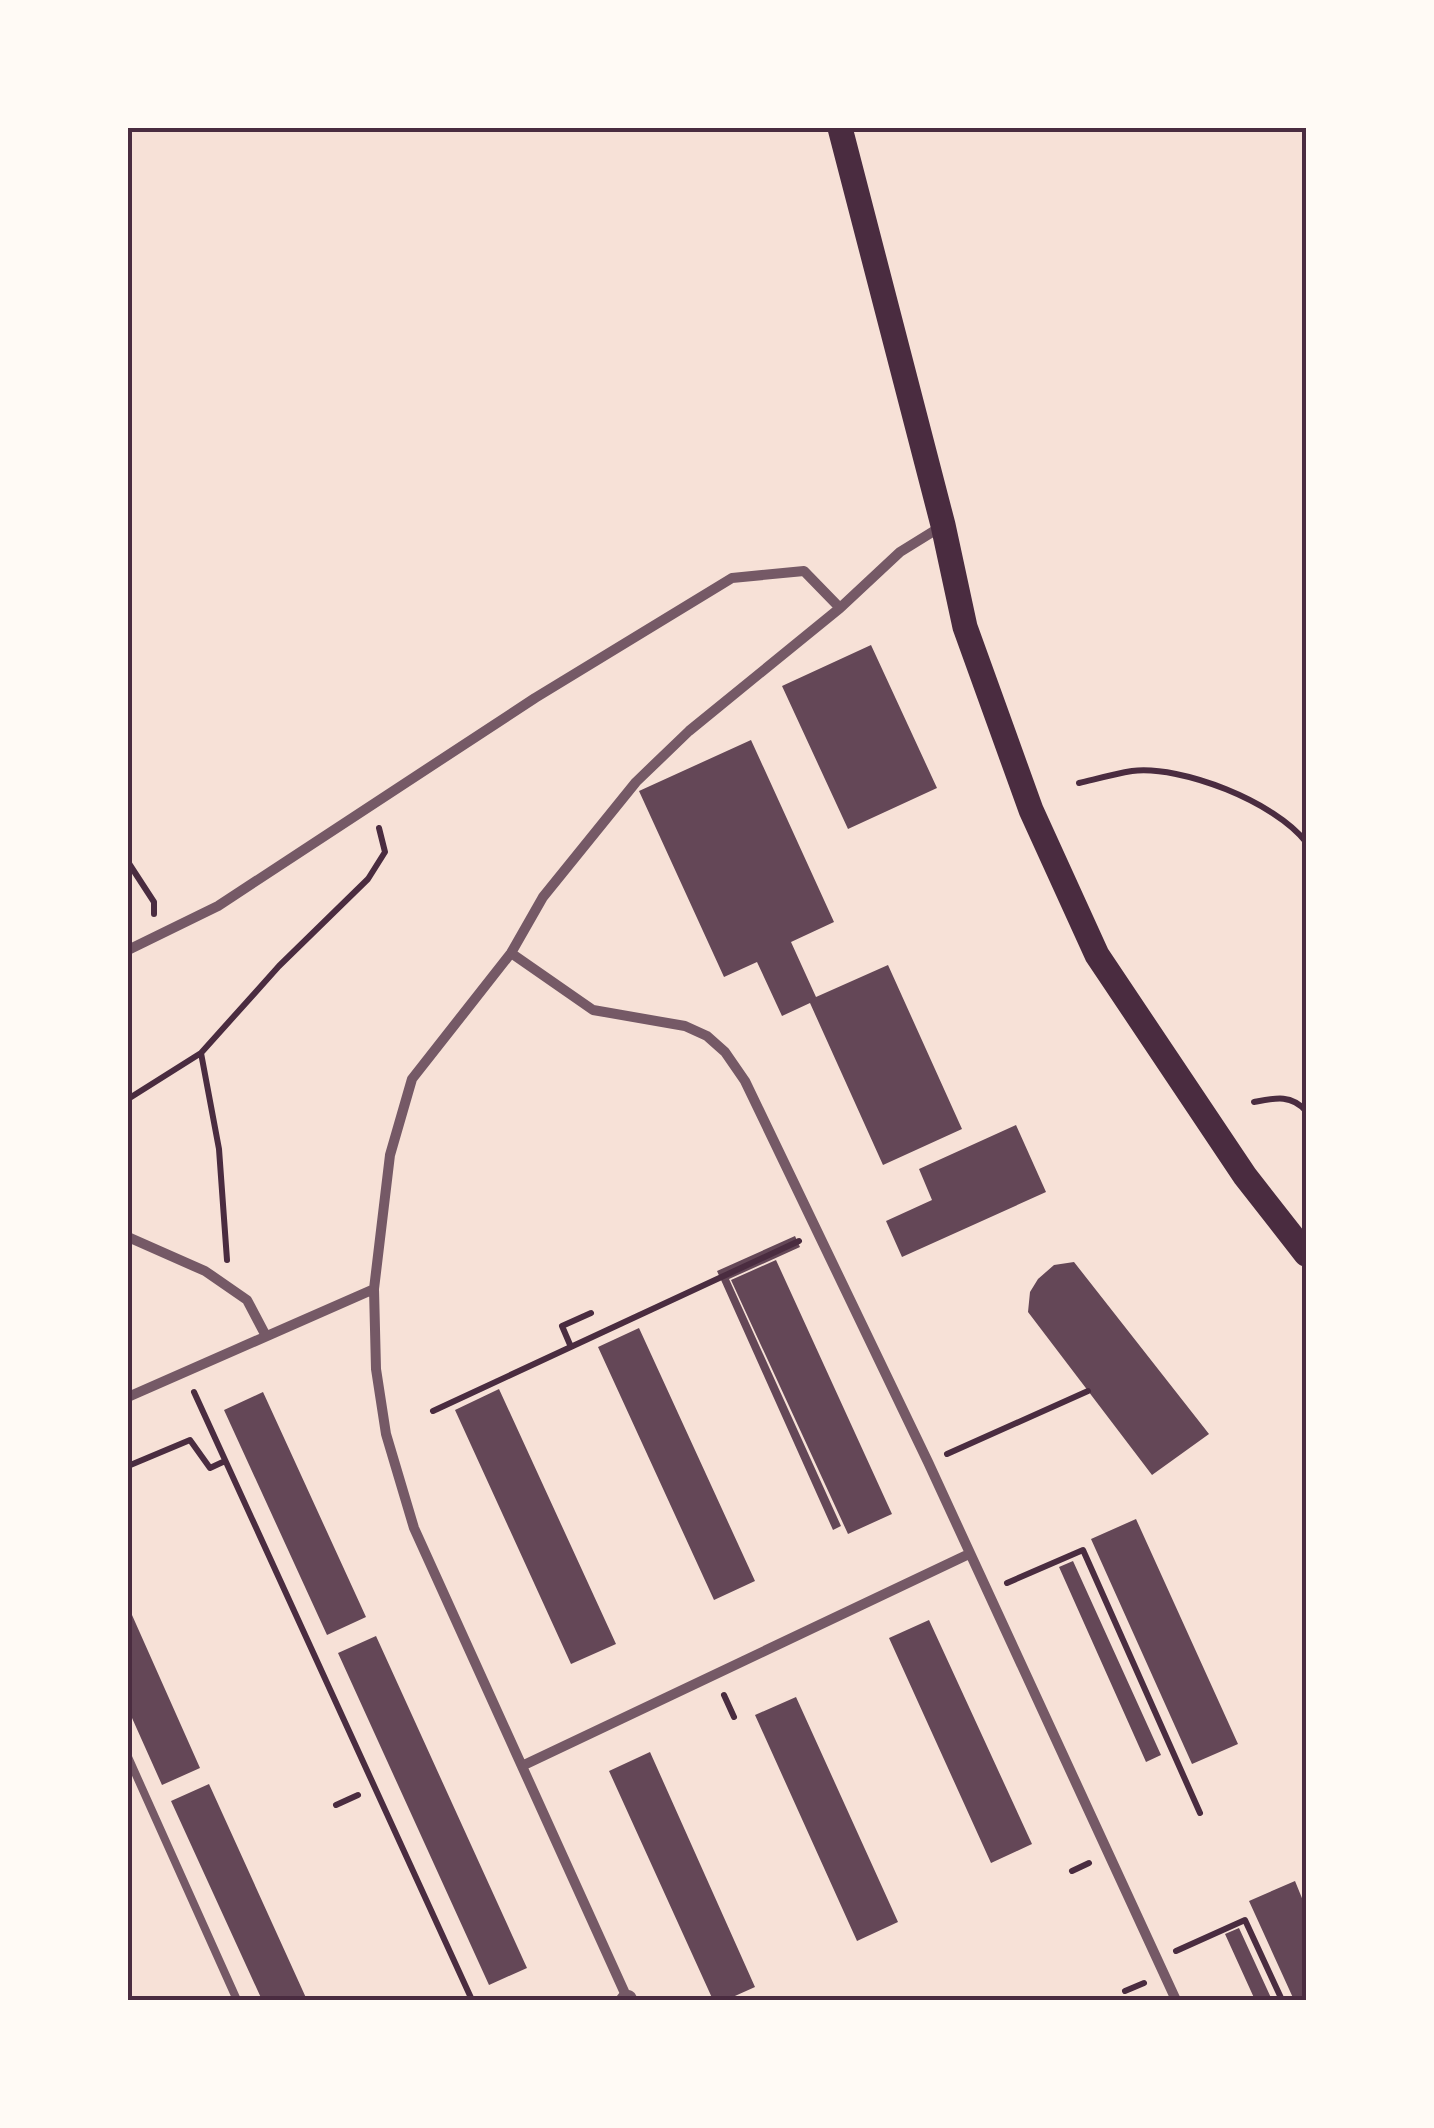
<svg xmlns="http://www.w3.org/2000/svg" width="1434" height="2128" font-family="'DejaVu Sans',sans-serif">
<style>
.building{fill:#644757}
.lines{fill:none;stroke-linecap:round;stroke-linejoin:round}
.path{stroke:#4a2c40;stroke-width:6}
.service{stroke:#755966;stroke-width:8}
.minor{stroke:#755966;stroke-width:10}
.tertiary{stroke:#755966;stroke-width:18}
.primary{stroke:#4a2c40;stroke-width:25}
.neatline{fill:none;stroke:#4a2c40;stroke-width:4}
</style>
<rect width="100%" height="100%" fill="#f7e1d7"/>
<!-- building -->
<path class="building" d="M871,645L937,788L848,829L782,686Z
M751,740L834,922L791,942L816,997L888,965L962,1129L883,1165L810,1003L782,1016L757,962L724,977L639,791Z
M1016,1125L1046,1192L902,1257L886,1221L932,1200L919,1169Z
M795,1236L800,1247L729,1279L841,1526L833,1530L717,1271Z
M776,1260L892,1514L848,1534L731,1280Z
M1074,1262L1209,1434L1152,1475L1028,1312L1030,1292L1038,1279L1054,1265Z
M639,1328L755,1581L714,1600L598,1347Z
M499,1389L616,1644L571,1664L455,1410Z
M263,1392L366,1617L327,1635L224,1410Z
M1136,1519L1238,1744L1192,1764L1091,1539Z
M1073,1561L1161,1755L1146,1762L1059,1567Z
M128,1606L200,1768L162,1785L128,1709Z
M929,1620L1032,1844L991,1863L889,1638Z
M376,1636L527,1968L489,1985L338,1653Z
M796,1697L898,1922L857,1941L755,1715Z
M650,1752L755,1987L726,2000H713L609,1771Z
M209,1784L307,2000H262L171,1801Z
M1295,1881L1306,1908V2000H1294L1249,1901Z
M1239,1928L1272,2000H1255L1225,1934Z"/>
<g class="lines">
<!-- path -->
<path class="path" d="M1079,783C1096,779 1114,774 1132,771C1182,765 1275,802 1306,842
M128,862L154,902V914
M128,1099L201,1053
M1254,1102C1275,1098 1291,1094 1306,1111
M227,1260L219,1149L201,1053L279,966L368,879L385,852L379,828
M571,1347L562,1326L591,1313
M194,1392L472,2000
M433,1411L799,1241
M947,1454L1088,1391
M128,1466L190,1440L210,1468L225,1461
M1007,1583L1083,1550L1200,1813
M724,1695L734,1717
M336,1805L358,1795
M1072,1871L1089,1863
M1176,1951L1245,1920L1282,2000
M1125,1991L1144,1983"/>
<!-- service -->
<path class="service" d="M128,1757L237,2000"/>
<!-- minor -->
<path class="minor" d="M128,950L218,906L535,698L732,578L804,571L840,608
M511,953L593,1010L685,1026L707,1036L725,1052L745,1081L928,1462L1176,2000
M128,1237L205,1271L247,1300L266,1336
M128,1397L374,1289
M524,1765L969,1554
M628,2000L414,1528L386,1434L376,1369L374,1289L390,1155L412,1079L511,953L543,897L636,782L689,731L840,608L900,552L942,526"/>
<!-- tertiary -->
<path class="tertiary" d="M625,2000L628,1999"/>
<!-- primary -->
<path class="primary" d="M840,128L943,525L965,627L1031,810L1097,955L1245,1176L1306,1254"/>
</g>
<!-- border -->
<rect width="1434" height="2128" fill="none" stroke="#fffaf5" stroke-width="260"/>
<rect x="130" y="130" width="1174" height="1868" class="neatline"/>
</svg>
